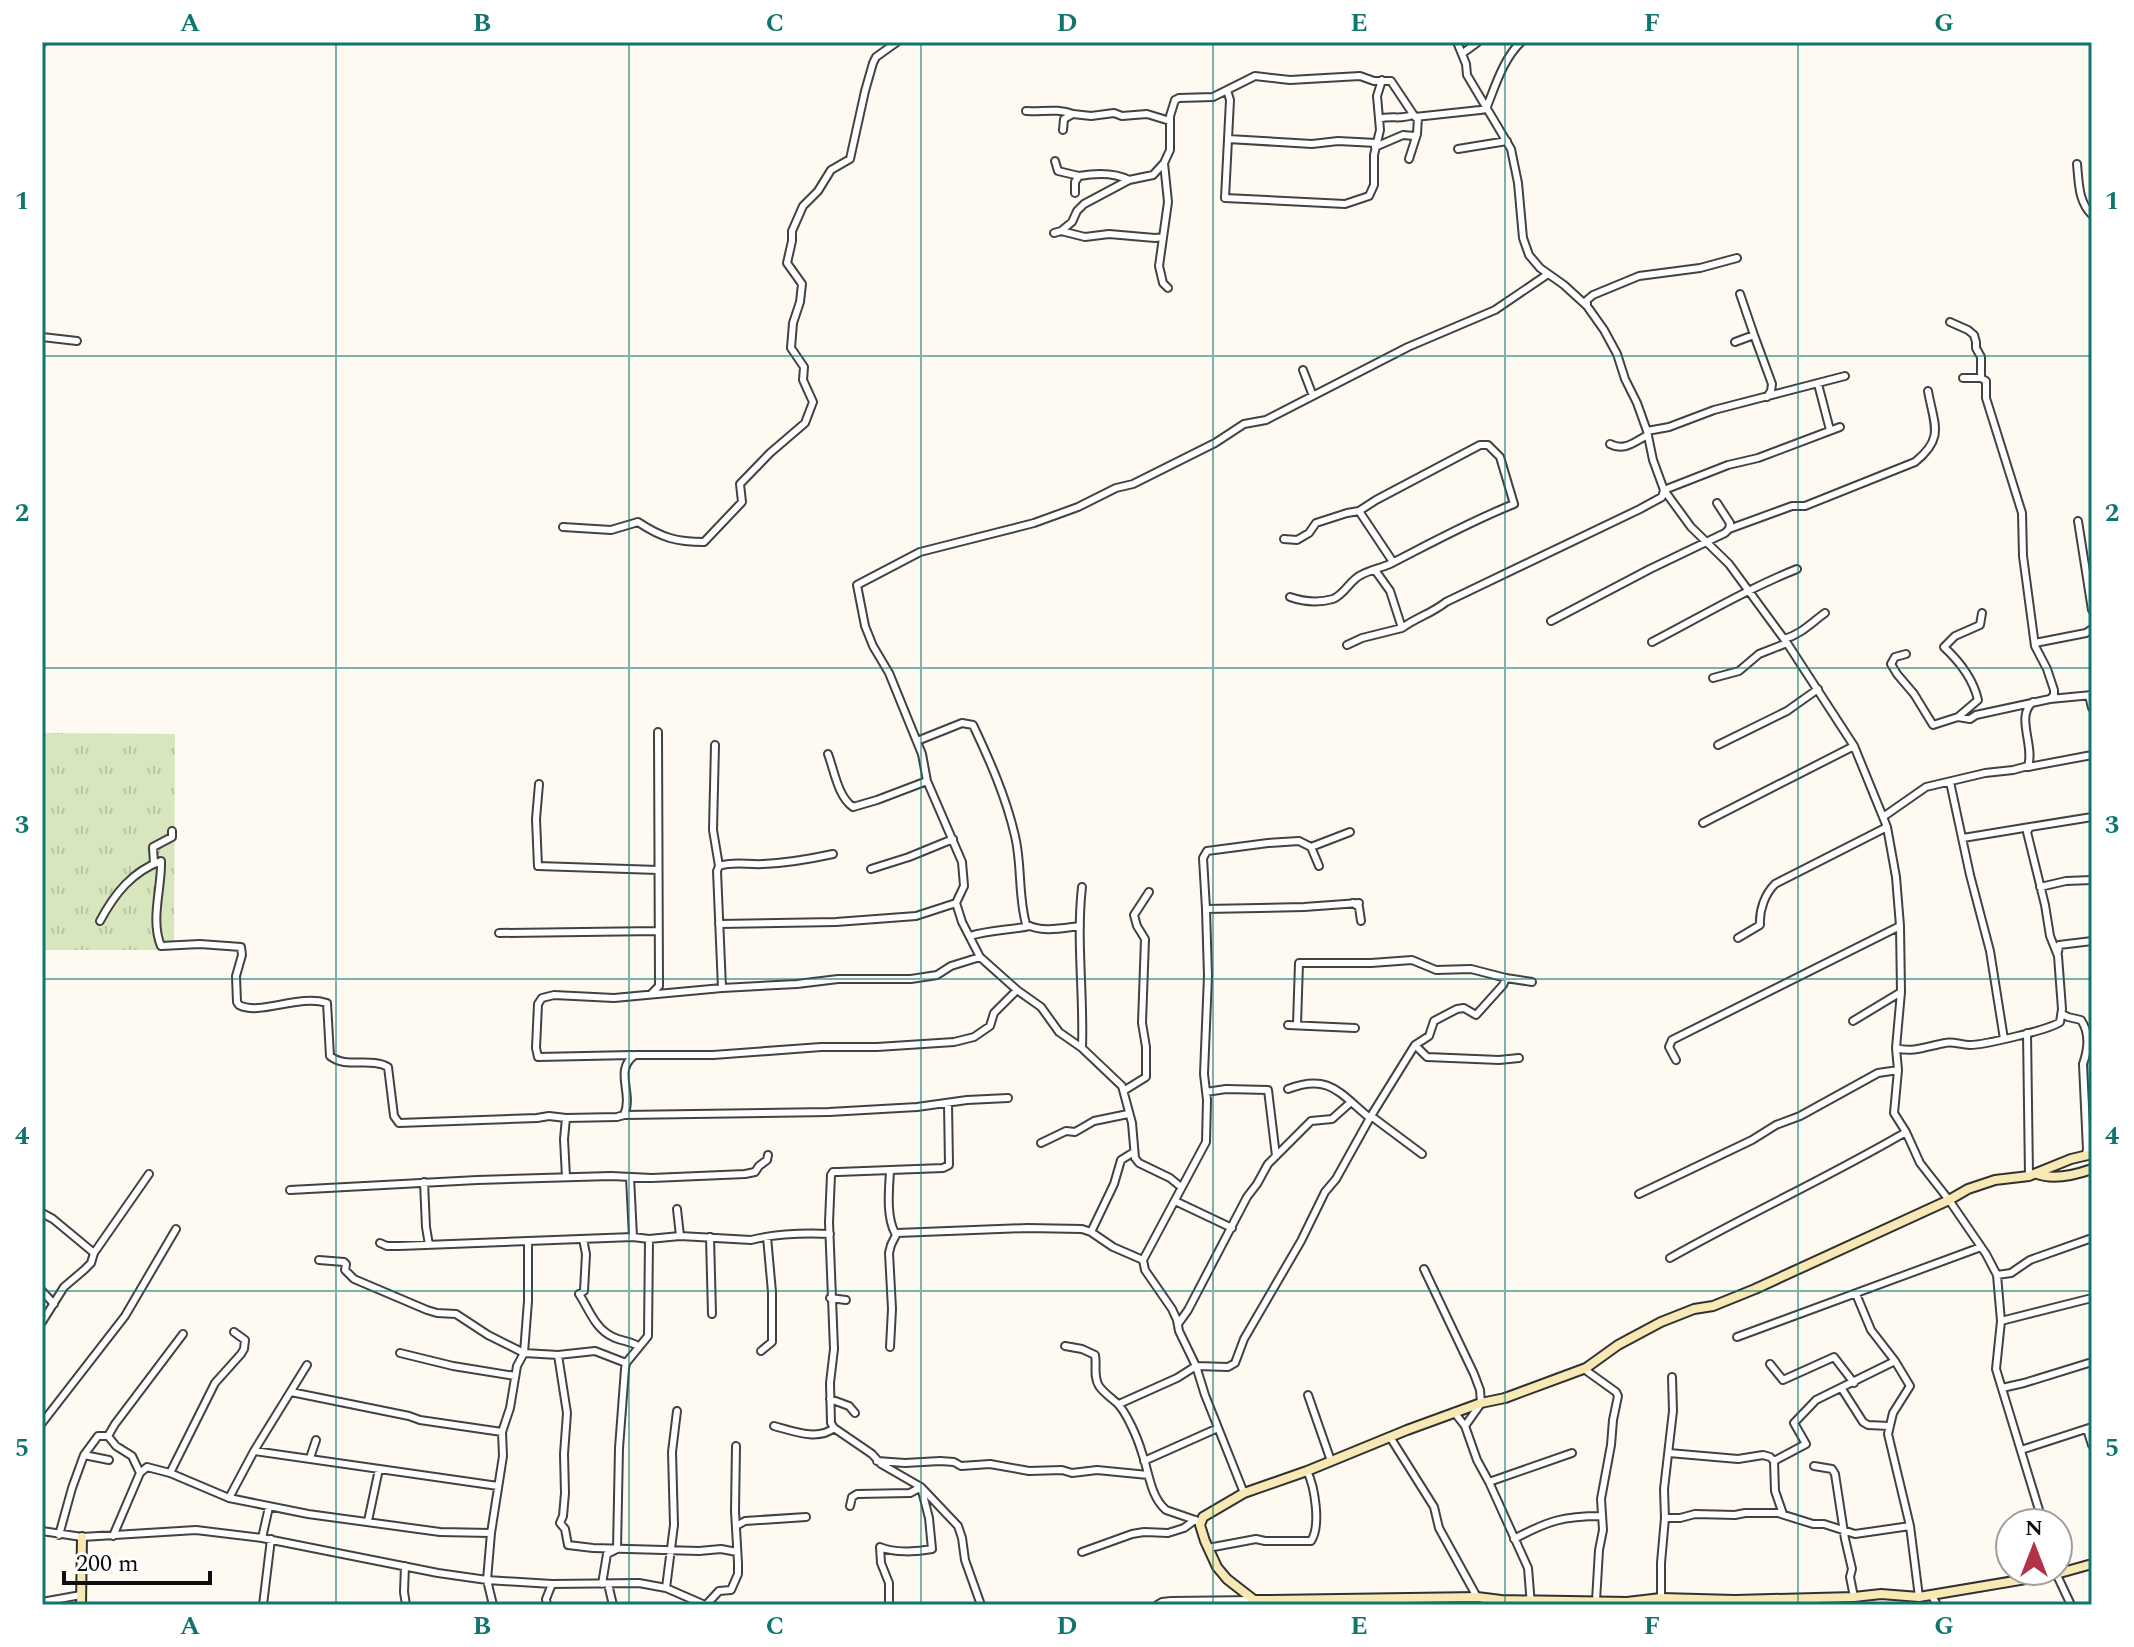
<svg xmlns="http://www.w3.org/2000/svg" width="2134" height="1647" font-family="Spectral,serif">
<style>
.grass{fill:url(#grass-tufts)}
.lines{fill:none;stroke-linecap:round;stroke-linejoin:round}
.street-casing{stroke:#424242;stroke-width:10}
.secondary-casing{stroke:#313131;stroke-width:12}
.street{stroke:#fff;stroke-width:6}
.secondary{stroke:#f8e8b3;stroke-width:8}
.grid{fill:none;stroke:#0f766e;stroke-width:2;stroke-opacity:0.55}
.neatline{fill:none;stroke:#0f766e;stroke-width:3}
.grid-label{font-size:26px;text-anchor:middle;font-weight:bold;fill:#0f766e}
</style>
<defs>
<pattern id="grass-tufts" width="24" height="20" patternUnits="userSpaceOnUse" patternTransform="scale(2)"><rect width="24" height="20" fill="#d8e6be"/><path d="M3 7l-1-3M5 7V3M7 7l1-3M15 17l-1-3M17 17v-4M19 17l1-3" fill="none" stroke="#b8c4a2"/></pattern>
</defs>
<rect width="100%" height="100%" fill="#fefaf2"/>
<!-- grass -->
<path class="grass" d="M42,733L175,734L174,950H42Z"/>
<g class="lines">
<!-- street casing -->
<g class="street-casing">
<path id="street" d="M1457,42L1466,64L1467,75L1511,149L1518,183L1523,238L1529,255L1540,268L1564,285L1587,306L1604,330L1617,354L1625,379L1637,403L1647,431L1653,460L1664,490L1691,527L1729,564L1787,643L1854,746L1883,817L1887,827L1896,877L1900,926L1901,992L1896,1048L1898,1070L1894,1113L1906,1132L1920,1163L1949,1200L1986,1254L1997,1275L2001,1321L1996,1369L2043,1523
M42,43L43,42
M1463,53L1478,42
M1227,90L1230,100L1225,198L1345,204L1369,196L1374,185V155L1380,130L1377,96L1382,80
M1026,111C1042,112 1058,108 1073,114
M1379,119C1390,115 1401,120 1412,115
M1063,130L1064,119L1073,114L1091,116L1114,113L1122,116L1147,114L1170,121
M1228,139L1312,144L1338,141L1376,143
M1375,147L1403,135L1414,136L1417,134
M1458,149L1507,141
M1409,159L1417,134L1418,117
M1055,161L1058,171L1079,176
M2077,164C2079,183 2078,201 2092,215
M1075,193V182L1079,176C1096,173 1114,172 1129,180
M1061,231L1072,222L1077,211L1084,204L1129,180L1153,175L1164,163
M1054,233L1061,231L1085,237L1109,234L1155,238L1163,237
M1168,288L1163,283L1159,266L1168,202L1164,163L1170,150V116L1175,100L1179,98L1213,97L1255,76L1290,80L1360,76L1374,81H1391L1415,117L1480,110L1486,109C1495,87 1503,59 1521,42
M1740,294L1754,335
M1587,306V300L1593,295L1639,276L1700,268L1737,258
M1950,322L1968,330L1974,335L1976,342V348L1981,357V378
M42,337L77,341
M1735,342L1754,335L1772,384L1771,391L1767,397
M1303,370L1313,396
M1963,378H1981L1986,381V398L2022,513L2023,556L2035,646L2047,669L2054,690V695L2050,699
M1818,384L1830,430
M1647,431L1669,427L1714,410L1845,376
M1610,444C1625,452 1635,441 1648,435
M1359,511L1393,562
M2078,521L2092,610
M563,527L611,530L638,522C662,538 677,542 704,542L742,502L740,484L770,453L805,423L813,402L803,380L804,367L791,348L793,323L800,302L802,284L787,263L792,241V231L803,206L818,191L831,170L850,159L865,91L873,63L876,57L897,42
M1729,529L1792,506H1805L1915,462C1945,438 1934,425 1928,391
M1284,539L1297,540L1309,533L1316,523L1347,513L1359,511L1376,500L1480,445H1488L1500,457L1514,504C1471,521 1431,543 1390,564C1381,568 1370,570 1361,575C1350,580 1345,594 1333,599C1318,603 1304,602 1290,597
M1551,621L1650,569L1725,533L1729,529L1730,523L1717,503
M1402,628C1417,617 1431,614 1446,602L1640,509L1662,497L1664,490L1728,465L1758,458L1840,427
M1784,639C1800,635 1811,623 1825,613
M1652,642C1700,617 1747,589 1797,569
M2035,643L2086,633L2092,629
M1347,645L1362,638L1402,628L1390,591L1375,570
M1906,654L1895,657L1891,664L1897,674L1914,694L1933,725L1958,717L1978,700C1973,678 1959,661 1944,647L1955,636L1980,625L1982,613
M1713,678L1739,671L1759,654L1787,643
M2089,695L2092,708
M1958,717L1970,719L1976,715L2050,699L2092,695
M917,741L962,723L973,725C990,761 1006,797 1015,836C1022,865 1018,895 1026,924C1041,933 1063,928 1080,926
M715,745L713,830L719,866
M1718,745L1787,711L1818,689
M828,754C834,770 838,797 853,807L877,800L927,781
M2028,767L2092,755
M1950,782L1970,875L1990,951L2004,1039
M539,784L536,819L538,866L658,870
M1883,817L1926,787L1985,773L2013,770L2028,766C2035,746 2015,716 2033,702
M1703,823L1854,746
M1350,832L1311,847L1299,841L1268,843L1207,851L1203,858L1206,909L1304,907L1359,903
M1963,838L2030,827
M1311,847L1319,866
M833,854C810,859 787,863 763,864C748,865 734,861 719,866L717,871L722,988L797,984L838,979H911L937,975L951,966L980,957
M154,864L153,847L172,837V831
M871,869L909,857L953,839
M2040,887L2066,881L2092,880
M1353,903L1359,907L1361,921
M1206,909L1208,976L1204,1074L1207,1100L1206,1142L1143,1260L1145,1270L1172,1309L1177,1320L1179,1331L1196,1366L1205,1395L1244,1493
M100,921C115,893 132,872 161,861C162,887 150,920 161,946L200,944L241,947L242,955L236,976L237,1002L239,1005C260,1016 298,994 327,1003L330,1056C346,1069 371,1057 388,1067L394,1116L399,1123L537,1118L549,1116L566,1118L617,1117L624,1115C634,1093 613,1070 635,1055H713L821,1047H877L954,1042L974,1037L990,1026L994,1013L1017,990
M719,924L836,922L916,916L956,903
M499,933L658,931
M970,936C989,930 1010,930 1030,926
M1738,938L1760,925C1759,910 1765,894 1775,884L1887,827
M2058,952L2059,945L2092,941
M1506,978L1532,982
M652,993L659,986L658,732
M2062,1014L2068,1017L2081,1020C2090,1033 2088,1050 2083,1064L2087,1150L2085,1156
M1853,1021L1901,992
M1288,1025L1355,1028
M1297,1025L1299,963H1371L1412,960L1436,970L1471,969L1506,978L1503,985L1476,1015L1464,1008L1457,1009L1434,1021L1429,1036L1415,1045L1371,1116
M2027,1033L2029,1176
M1415,1045L1427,1057L1499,1060L1519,1058
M1082,1048C1084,995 1076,940 1082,887
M1896,1048C1913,1053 1928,1046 1945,1043C1953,1041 1961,1045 1970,1045C1983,1045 2049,1030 2060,1022L2062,1009L2058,956L2050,936L2045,905L2027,832L2030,827L2092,817
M632,1055L538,1057L536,1048L538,1004L542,998L554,995L614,998L722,988
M1676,1060L1669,1047L1672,1040L1900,926
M1288,1089C1330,1073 1340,1094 1370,1118
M1125,1090L1146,1077V1047L1142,1023L1145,939L1137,926L1134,915L1149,892
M1206,1092L1226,1089L1268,1090L1276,1156
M948,1103L949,1165L943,1168L838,1172H833L831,1175L829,1222L834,1349L830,1383L831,1423L834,1428L872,1454L881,1464L921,1487L958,1526L962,1538L965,1560L981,1605
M624,1115L829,1112L917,1107L967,1100L1008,1098
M566,1118L564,1139L566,1177
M1041,1143L1066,1131L1075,1132L1094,1121L1128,1114
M890,1171C889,1190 886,1216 895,1233H897
M630,1177L633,1237
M424,1182L426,1227L429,1245
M1181,1187L1170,1178L1139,1163L1135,1158L1132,1123L1122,1086L1082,1048L1059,1032L1041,1007L1017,990L980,957L962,922L956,903L964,886L962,862L927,781L922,754L889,673L873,646L865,626L857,585L920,552L1034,523L1078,507L1116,488L1133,484L1215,443L1244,424L1266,420L1408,347L1495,310L1548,274
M290,1190L477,1180L611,1176L652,1178L745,1174L755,1172L759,1166L767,1160L768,1155
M1639,1194L1752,1140L1776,1125L1800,1116L1878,1073L1898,1070
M1175,1201L1232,1228
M677,1209L680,1236
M42,1213L53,1219L94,1253
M1091,1232L1114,1184L1121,1160L1134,1152
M897,1233L1027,1228L1082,1229L1091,1232L1113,1247L1143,1260
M710,1237L712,1314
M583,1239L586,1254L584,1291L579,1294C589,1309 595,1329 613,1337C621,1341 630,1341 638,1346
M380,1243L387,1246H399L633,1237L649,1239L680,1236L751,1240C774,1234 805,1233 830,1234
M1670,1258C1748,1214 1829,1177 1906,1132
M319,1260L344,1262L346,1264L345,1270L354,1279L427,1310L437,1313L456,1314L488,1335L524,1353L558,1355L595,1351L626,1363
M1424,1269L1474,1374L1480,1390L1481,1403
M1997,1275L2011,1273L2030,1260L2092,1238
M42,1291L54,1304
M1856,1294L1871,1330L1895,1361L1910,1386L1893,1413L1888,1434L1910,1526L1919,1597
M830,1298L846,1300
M2001,1321L2092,1298
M42,1322L64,1287L84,1270L91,1263L94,1253L149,1174
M1178,1324L1188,1310L1247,1197L1257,1184L1268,1164L1311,1121L1332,1119L1351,1102
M1737,1337L1981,1247
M1065,1346L1082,1349L1095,1355C1097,1366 1093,1376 1099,1386C1103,1392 1111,1398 1117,1403C1127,1413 1138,1439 1142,1453C1149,1472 1150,1496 1166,1510L1201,1522
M890,1347L892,1309L889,1253L891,1245L897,1233
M761,1351L772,1342V1292L767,1237
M400,1353L453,1366L515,1376
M558,1355L567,1413L564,1454L565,1493L563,1516L560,1523L565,1529L568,1545L593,1548L699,1551L721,1549L737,1552
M1770,1364L1783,1380L1834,1357L1854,1383
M307,1365L254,1451L229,1498L308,1514L440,1532L491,1533
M1584,1369L1616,1392L1618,1396L1613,1420L1611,1445L1601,1499L1603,1530L1599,1550L1596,1601
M2002,1388L2024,1383L2092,1362
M1842,1389L1863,1422L1868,1425L1889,1426
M291,1392L409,1416L420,1420L502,1432
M1308,1395L1331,1461
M830,1399L849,1406L855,1413
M1119,1404L1177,1378L1196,1366L1228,1367L1235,1363L1244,1339L1301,1241L1325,1192L1336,1179L1371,1116L1422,1154
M1454,1412L1465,1426L1477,1460L1489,1482L1528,1568L1531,1605
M42,1423L125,1316L176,1229
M774,1426C793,1431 818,1441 834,1428
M1465,1426L1482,1402
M2087,1429L2092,1445
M108,1436L115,1424L183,1334
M108,1436L116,1446L132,1456L140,1473
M1390,1437L1434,1507L1439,1528L1477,1597
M2021,1450L2092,1427
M254,1451L498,1486
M1669,1453L1738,1459L1763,1455L1770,1457L1774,1461L1775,1491L1783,1514
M84,1455L98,1436H108
M310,1458L316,1440
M877,1461L905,1463L940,1461L954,1462L961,1466L990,1464L1029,1471L1062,1470L1072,1473L1097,1470L1148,1475
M1144,1461L1218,1428
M1774,1461L1806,1444L1794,1423L1816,1400L1895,1361
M1814,1466L1832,1469L1835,1474L1845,1539L1852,1569L1850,1577L1854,1597
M170,1473L215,1383L241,1354L244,1349L245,1340L234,1332
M1489,1482L1572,1453
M850,1506L852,1497L857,1494L910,1493L921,1487L929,1518L932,1549C917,1552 894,1553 880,1547L881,1563L889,1583V1605
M1665,1518H1680L1695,1514L1735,1515L1745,1513H1778L1813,1524H1824L1855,1534L1910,1526
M368,1521L379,1469
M736,1526L745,1521L806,1517
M42,1531L82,1537L196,1530L262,1538L438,1573L487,1580L552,1584L639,1583L666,1588L705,1605
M59,1535L72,1488L84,1455L109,1460
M113,1536L140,1473L147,1467L170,1473L229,1498
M262,1538L269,1507
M1514,1539C1548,1521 1563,1516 1601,1516
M1208,1548L1256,1539L1265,1541H1311C1321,1526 1315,1487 1307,1471
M1082,1552L1132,1534L1144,1532L1168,1533L1184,1528L1195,1520
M405,1566L404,1592L406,1605
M2055,1571L2071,1605
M602,1584L607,1554L617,1549L619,1448L625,1369L626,1363L648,1336L649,1239
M608,1584L613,1605
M666,1588L674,1525L672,1452L677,1411
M1932,1596L1937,1605
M1661,1598V1563L1665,1518L1664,1489L1673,1411L1672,1377
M42,1602L81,1595
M263,1605L271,1539
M493,1605L487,1580L491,1533L503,1456L502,1432L510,1408L517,1366L524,1353L528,1301V1242
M547,1605L546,1599L552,1584
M706,1605L719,1591L731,1590L738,1574V1563L735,1511L736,1446
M1157,1605L1162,1602L1171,1601L1254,1600L1252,1605"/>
</g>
<!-- secondary casing -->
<g class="secondary-casing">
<path id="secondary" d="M2037,1174C2053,1180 2075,1175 2092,1169
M1267,1600H1254L1227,1579L1217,1567L1205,1541L1200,1525L1203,1517L1244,1493L1307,1471L1407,1430L1481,1403L1505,1398L1586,1368L1618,1345L1661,1322L1694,1309L1713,1306L1755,1289L1949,1200L1968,1189L1995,1180L2029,1176L2071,1159L2092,1154
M1265,1601L1267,1600L1477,1597L1501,1600L1627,1602L1661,1598L1735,1600L1854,1597L1881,1594L1919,1597L2056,1574L2092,1564
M81,1605L82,1537"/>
</g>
<!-- street -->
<use href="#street" class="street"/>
<!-- secondary -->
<use href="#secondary" class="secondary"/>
</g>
<!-- grid -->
<path class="grid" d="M336,42V1605M629,42V1605M921,42V1605M1213,42V1605M1505,42V1605M1798,42V1605M42,356H2092M42,668H2092M42,979H2092M42,1291H2092"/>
<!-- border -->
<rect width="2134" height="1647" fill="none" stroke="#ffffff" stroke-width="88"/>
<!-- north arrow -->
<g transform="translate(2034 1547)"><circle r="38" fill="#ffffff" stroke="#9f9f9f" stroke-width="2"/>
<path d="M0-6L14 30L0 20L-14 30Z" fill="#b43249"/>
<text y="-12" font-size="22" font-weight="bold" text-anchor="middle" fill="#0f0f0f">N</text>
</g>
<!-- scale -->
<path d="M64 1571v12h146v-12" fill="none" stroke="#0f0f0f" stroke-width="4"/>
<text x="76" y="1571" font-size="24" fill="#0f0f0f" stroke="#ffffff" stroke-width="6" paint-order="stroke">200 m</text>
<rect x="44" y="44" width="2046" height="1559" class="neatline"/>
<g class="grid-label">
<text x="190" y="31">A</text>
<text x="482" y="31">B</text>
<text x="775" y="31">C</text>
<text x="1067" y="31">D</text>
<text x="1359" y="31">E</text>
<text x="1652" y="31">F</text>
<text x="1944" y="31">G</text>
<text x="22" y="209">1</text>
<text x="2112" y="209">1</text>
<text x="22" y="521">2</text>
<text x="2112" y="521">2</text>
<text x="22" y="833">3</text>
<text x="2112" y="833">3</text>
<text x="22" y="1144">4</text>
<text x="2112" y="1144">4</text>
<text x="22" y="1456">5</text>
<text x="2112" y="1456">5</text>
<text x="190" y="1634">A</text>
<text x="482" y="1634">B</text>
<text x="775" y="1634">C</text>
<text x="1067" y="1634">D</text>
<text x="1359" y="1634">E</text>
<text x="1652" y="1634">F</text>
<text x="1944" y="1634">G</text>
</g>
</svg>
